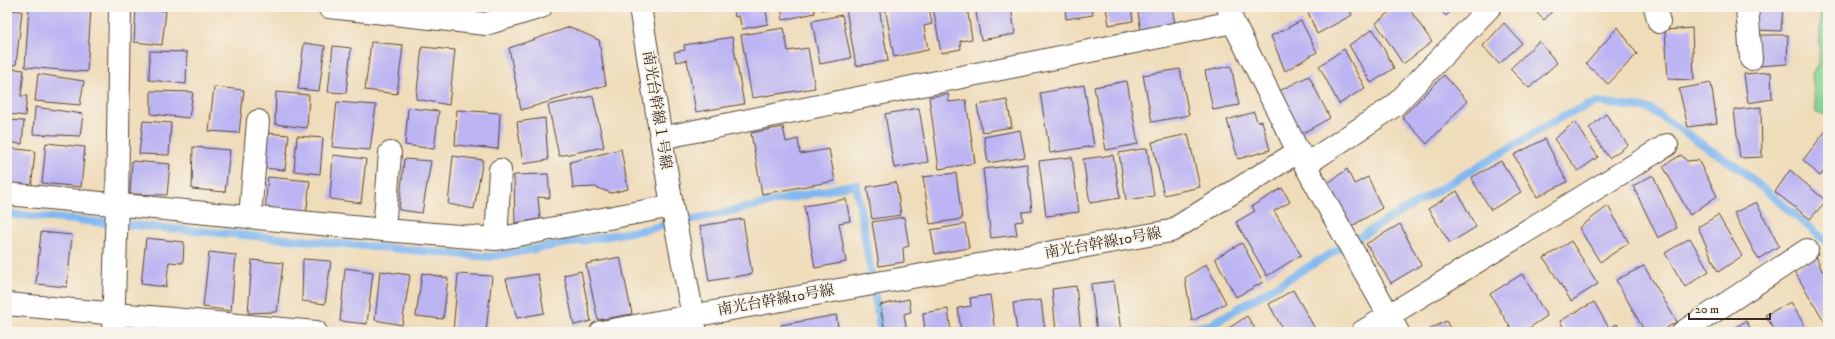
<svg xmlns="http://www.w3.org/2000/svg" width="1835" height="339" font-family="'IM FELL DW Pica','Noto Serif JP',serif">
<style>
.green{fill:#87d696;stroke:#61805a}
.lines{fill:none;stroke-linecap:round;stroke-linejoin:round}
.stream{stroke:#81b7f0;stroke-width:8}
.building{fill:#bcb4f3}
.minor-casing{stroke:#564535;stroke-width:24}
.minor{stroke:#fff;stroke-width:22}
.labels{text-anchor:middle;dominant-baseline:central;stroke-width:3.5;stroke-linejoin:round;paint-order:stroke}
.street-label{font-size:15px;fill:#3b2a1e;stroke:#f7f3e8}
</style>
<rect width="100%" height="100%" fill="#f7f3e8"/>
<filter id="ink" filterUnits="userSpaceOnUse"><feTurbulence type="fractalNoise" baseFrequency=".025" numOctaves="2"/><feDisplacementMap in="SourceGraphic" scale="8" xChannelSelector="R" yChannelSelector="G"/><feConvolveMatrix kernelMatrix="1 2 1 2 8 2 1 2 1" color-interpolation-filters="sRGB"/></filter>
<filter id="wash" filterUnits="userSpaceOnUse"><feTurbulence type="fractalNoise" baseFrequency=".012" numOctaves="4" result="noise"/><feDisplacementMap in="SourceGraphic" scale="16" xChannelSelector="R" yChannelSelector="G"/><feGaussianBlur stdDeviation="0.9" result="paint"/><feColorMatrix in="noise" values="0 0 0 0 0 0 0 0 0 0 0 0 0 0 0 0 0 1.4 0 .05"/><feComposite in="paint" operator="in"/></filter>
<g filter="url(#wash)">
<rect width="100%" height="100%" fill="#efdcb9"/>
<!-- green -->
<path class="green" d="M1821,7H1828V115L1816,113L1812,75L1819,62Z"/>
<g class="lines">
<!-- stream -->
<path class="stream" d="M7,214L489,257L648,229L856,184L881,332
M1163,332L1210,325L1565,115L1598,102L1650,109L1741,170L1828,243"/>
</g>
<g id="blocks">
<!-- building -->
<path class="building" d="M29,7H91L87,72L25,67Z
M136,7L166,11L162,45L134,42Z
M733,7H759L760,11L766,10L768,24L742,29L739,16L735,17Z
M781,7H814L815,13L783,20Z
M821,7H831V8L822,10Z
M859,7H879L888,61L856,66L846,9Z
M885,7H929L932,24L924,26L928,50L894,57Z
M933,7H967L972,39L960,41L961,49L941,53Z
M975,7H1011L1015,34L981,40Z
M1065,7H1092L1093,15L1066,19Z
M1106,7H1131L1133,21L1109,25Z
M1137,7H1172L1175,24L1141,31Z
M1306,7H1348L1352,15L1317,34Z
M1396,7H1408L1432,42L1403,64L1376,23Z
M1437,7H1455L1446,16Z
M1531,7H1556L1544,20Z
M1757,7H1783L1781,31L1756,30Z
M7,10L22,11L16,65L7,64Z
M842,15L851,58L820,64L812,21Z
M1301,21L1317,52L1285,71L1271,36Z
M1504,23L1522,43L1499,64L1483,46Z
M570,27L599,40L606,85L521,110L509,48Z
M1618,27L1637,54L1608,84L1586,64Z
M784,28L788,51L808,48L815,88L752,98L741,35Z
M1692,28L1694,80L1668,79L1665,30Z
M1373,29L1394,68L1371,83L1349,45Z
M1757,35H1788L1787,64L1759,66Z
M732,37L744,104L696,112L687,60L676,62L674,52L685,50L684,45Z
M1539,41L1557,63L1529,88L1510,69Z
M371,42L403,45L397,94L365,90Z
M304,43L325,46L319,91L298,89Z
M333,46L351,48L346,93L328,92Z
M422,47L455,50L449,105L416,99Z
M1344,49L1365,88L1339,104L1319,66Z
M150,51L187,52L186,84L149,80Z
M1231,66L1239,105L1213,110L1205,71Z
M7,68L24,70L21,96H27L25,116L9,114L10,104H7Z
M1180,69L1189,115L1152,122L1143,75Z
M1771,72L1772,99L1748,103L1744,74Z
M38,74L84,81L80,105L35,101Z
M1444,75L1467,101L1427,144L1402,117Z
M1309,76L1330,118L1301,134L1279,91Z
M1127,81L1138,144L1106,150L1094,87Z
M1711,83L1717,123L1688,127L1679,89Z
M1084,85L1094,146L1050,153L1040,93Z
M214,87L244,90L239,133L209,131Z
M151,91L193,92L189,118L151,114Z
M276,92L309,95L307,128L275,124Z
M948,94L949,102L966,100L975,163L939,169L929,97Z
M593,96L604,147L559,156L548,105Z
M1007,100L1012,127L982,132L977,105Z
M337,102L376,105L370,150L332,147Z
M35,107L83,114L80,136L33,134Z
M1761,107L1762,157L1740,158L1734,110Z
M408,108L439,111L434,149L405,145Z
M919,108L928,162L894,168L885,114Z
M457,110L500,113L498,149L455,145Z
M1254,112L1257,122L1262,121L1270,150L1238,159L1227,120Z
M1606,114L1628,145L1609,158L1589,128Z
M545,118L548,160L523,164L517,122Z
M7,120L24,121L22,144L7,142Z
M143,121L171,123L169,155L139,154Z
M1575,122L1598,157L1578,171L1554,139Z
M783,127L786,142L798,139L800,154L829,149L835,181L762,194L751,133Z
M1828,128V167L1820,176L1803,160Z
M1020,130L1025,157L988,163L984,137Z
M266,133L289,135L285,170L262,168Z
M1188,134L1200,187L1164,195L1152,142Z
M297,136L323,138L320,174L294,171Z
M1545,139L1567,182L1537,197L1514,155Z
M46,143L85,147L81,187L42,183Z
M193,147L230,150L225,192L192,189Z
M7,148L35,151L31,191L7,189Z
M1147,148L1154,196L1126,200L1119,153Z
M621,149L628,189L611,193L595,187L573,188L570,162Z
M333,155L366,159L361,203L330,199Z
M1113,155L1120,198L1090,203L1083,159Z
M1681,155L1687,161L1698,160L1717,196L1690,215L1663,166Z
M453,156L483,160L474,209L448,204Z
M1072,157L1079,212L1046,216L1039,161Z
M404,159L431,161L422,213L399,210Z
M132,161L170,164L167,195L130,194Z
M1501,161L1521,192L1491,210L1471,178Z
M1027,164L1032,211L1022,212L1023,221L1015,222L1017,235L991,238L983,169Z
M1347,169L1354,184L1368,177L1382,208L1352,226L1328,183Z
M1790,170L1826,201L1810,219L1775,192Z
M956,173L962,219L930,224L923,177Z
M548,174L550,198L538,197L540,219L515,223L514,175Z
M1653,175L1677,228L1658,238L1633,186Z
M268,177L310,181L306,216L265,211Z
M896,182L901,215L872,219L867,187Z
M1282,188L1290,202L1274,211L1301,255L1267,276L1236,222L1255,211L1252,206Z
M1457,191L1476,227L1450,243L1428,209Z
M846,199L850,221L839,223L846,262L815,268L804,206Z
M1756,202L1779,246L1758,259L1734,213Z
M1608,206L1629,243L1600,262L1579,228Z
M1718,215L1742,256L1718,272L1698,227Z
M904,217L909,246L903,248L904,262L879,266L872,222Z
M743,219L752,274L709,281L700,226Z
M965,224L969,248L935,254L931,230Z
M1400,224L1421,265L1391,283L1366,244Z
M41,232L72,235L67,287L36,284Z
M146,238L184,242L183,263L169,262L166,287L141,284Z
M1690,238L1709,271L1685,287L1665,253Z
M1571,241L1598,284L1571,301L1544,258Z
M1242,243L1263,282L1236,297L1215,258Z
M7,252H10L8,276H7Z
M209,252L236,255L231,311L203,307Z
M1816,256L1822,271L1828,268V327L1794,271Z
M620,257L632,314L598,320L586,264Z
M303,259L331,261L325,304L302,301Z
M252,260L283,263L277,312L248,313Z
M1206,264L1226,303L1192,321L1185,278Z
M1644,266L1677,322L1659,332H1645L1616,280Z
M345,268L373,272L367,324L340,321Z
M380,271L410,275L402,325L375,320Z
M581,271L591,321L574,325L564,275Z
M422,273L448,278L443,319L416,316Z
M458,274L492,276L486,332H453Z
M538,274L544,313L517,318L506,279Z
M1522,274L1547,316L1523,332H1513L1490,294Z
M1114,281L1121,332H1097L1091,284Z
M1076,286L1081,332H1056L1052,289Z
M1293,290L1317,332H1284L1269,304Z
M990,295L995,332H961L958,308L971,306L970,298Z
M909,299L911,312L904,314L907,332H885L880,305Z
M1041,300L1045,332H1017L1013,303Z
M1594,302L1609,328L1617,324L1620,332H1566L1560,321Z
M1791,302L1808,332H1771L1774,329L1765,315Z
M948,309L951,332H925L923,313Z
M836,315L839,332H782L781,325Z
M1247,316L1257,332H1223Z
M1446,321L1452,332H1425Z
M1746,321L1753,332H1730L1729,331Z"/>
</g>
</g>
<g filter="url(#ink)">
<use href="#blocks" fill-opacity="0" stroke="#564535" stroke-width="1"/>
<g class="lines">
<!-- minor casing -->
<g class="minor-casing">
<path id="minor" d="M329,7L486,24L541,7
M640,7L672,206L696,332
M1228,7L1233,22L1305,165L1398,332
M1655,7L1659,22
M1747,7L1751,59
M661,138L1233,22
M1305,165L1394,106L1490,7
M7,194L384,230L496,239L672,206
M250,217L258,121
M384,230L390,153
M496,239L500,170
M7,304L316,332
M113,332L117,204L120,7
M601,332L1171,231L1299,151
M1362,332L1667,145
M1683,332L1807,250"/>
</g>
<!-- minor -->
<use href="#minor" class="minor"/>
</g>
</g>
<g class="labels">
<!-- street labels -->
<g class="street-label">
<text transform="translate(657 110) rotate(81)">南光台幹線１号線</text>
<text transform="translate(1103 243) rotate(-10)">南光台幹線10号線</text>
<text transform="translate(776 300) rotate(-10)">南光台幹線10号線</text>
</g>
</g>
<!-- margin -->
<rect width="1835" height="339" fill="none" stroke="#f7f3e8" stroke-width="24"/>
<!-- scale -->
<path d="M1689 313v6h81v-6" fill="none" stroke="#3b2a1e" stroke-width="2"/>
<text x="1695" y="313" font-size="12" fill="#3b2a1e" stroke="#f7f3e8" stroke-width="3" paint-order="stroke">20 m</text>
</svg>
